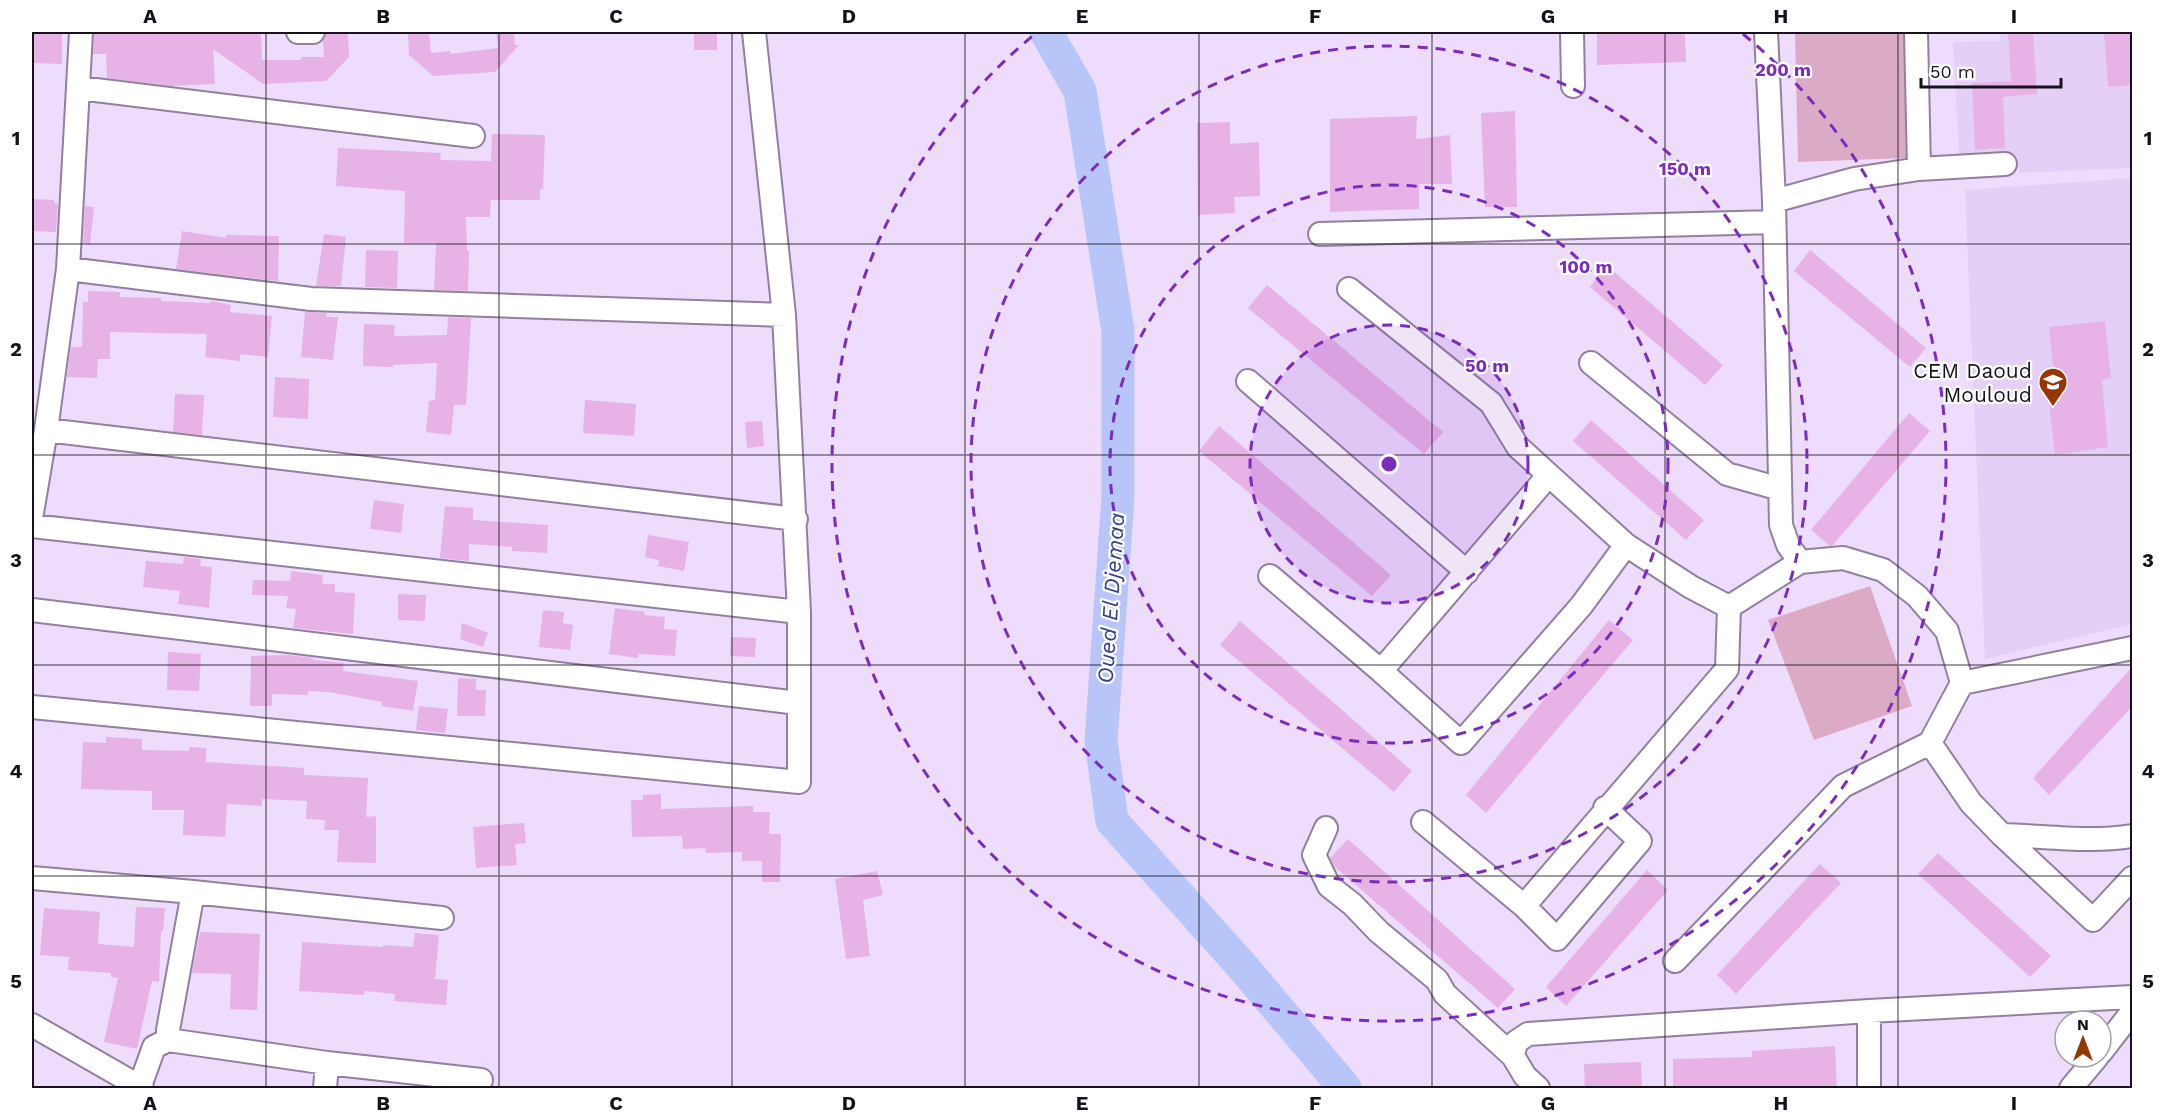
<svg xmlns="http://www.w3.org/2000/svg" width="2164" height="1120" font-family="'Work Sans',sans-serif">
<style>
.built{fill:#e4d0f6}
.green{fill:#dbaac4}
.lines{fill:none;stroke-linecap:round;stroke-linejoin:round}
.river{stroke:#b7c5f8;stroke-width:33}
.building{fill:#e7b2e6}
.minor-casing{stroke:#91819e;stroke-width:26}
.minor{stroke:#fff;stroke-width:22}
.grid{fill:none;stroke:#16111b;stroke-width:1.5;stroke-opacity:0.55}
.ring{fill:none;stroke:#7b2cbf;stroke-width:3;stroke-dasharray:10 8}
.labels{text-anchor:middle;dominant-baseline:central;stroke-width:4.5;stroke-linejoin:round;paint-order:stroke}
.poi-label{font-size:21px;fill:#16111b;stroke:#fff;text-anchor:end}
.water-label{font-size:22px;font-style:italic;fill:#34408a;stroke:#fff}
.centre{fill:#7b2cbf;stroke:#fff;stroke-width:3}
.ring-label{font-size:18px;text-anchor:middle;font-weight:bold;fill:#7b2cbf;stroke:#fff;stroke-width:4.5;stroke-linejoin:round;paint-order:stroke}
.neatline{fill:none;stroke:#16111b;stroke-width:2}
.grid-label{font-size:20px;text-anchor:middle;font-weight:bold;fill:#16111b}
</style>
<rect width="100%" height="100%" fill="#eddcfc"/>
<!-- built -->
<path class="built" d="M2001,32H2132V168L2019,173L2017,156L1959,155L1953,42L2000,41Z
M2132,178V624L1985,659L1965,190Z"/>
<!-- green -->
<path class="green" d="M1795,32H1904L1906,158L1798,162Z
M1870,586L1912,706L1814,740L1768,620Z"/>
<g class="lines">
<!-- river -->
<path class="river" d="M1046,32L1080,91L1118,331V496L1101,741L1112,821L1241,965L1345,1088"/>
</g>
<!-- building -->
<path class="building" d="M32,32H62V64L32,63Z
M125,32H261L262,60H301V57H324L323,41L326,32H348L349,57L326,81L263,84L213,49L215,84L171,86L107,78L106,54H93L94,33Z
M408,32H429L431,53L450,51V54L498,48L496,32H514L515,45H519L495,72L433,76L409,55Z
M694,32H717V50H694Z
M1597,32H1685L1686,62L1597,65Z
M2008,32H2033L2037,94L2003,97L2005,148L1975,150L1972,83L2011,81Z
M2104,32H2133V85L2108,87Z
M1515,111L1517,207H1485L1481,113Z
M1417,116L1416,139L1450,135L1452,184H1419V209L1330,212V119Z
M1230,122V144L1259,142L1260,196L1234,197L1235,213L1198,215L1197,123Z
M492,134L545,135L543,189H540V200H491L490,217H466L467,251H469L468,291L434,290L436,243H404L405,191L336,186L338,148L441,153L440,160L491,161Z
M32,199L54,200V203L58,204L56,232L32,231Z
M85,206L94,207L90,244L83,243Z
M182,231L226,238V235L279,236L278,281L176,269Z
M324,234L346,237L341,286H316Z
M366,250L398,251L397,288L365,287Z
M1810,250L1926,348L1910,367L1794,271Z
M1606,265L1723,365L1705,385L1590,287Z
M1267,285L1443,432L1424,454L1248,308Z
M88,291L120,292V297L161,298V301L211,303V301L231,305L230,312L272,316L268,357L240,354V361L205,357L207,334L110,332V359H98L97,378L67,377L71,347H82L83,302H88Z
M305,312L327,313L326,317H338L333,360L301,357Z
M448,317L471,318L466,405H454L451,435L426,432L429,401L435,400L437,363L393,365V367L363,366L364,324L395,325L394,336L447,335Z
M2105,321L2111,378L2102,380L2108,447L2055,455L2047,384L2055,383L2049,327Z
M275,377L309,379L308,419L273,417Z
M175,394L204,395L202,435L173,432Z
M585,400L636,404L634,436L583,433Z
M1909,413L1930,431L1833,545L1830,546L1811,530Z
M1591,420L1704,520L1686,540L1573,441Z
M762,421L764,446L747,448L745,422Z
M1219,426L1391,575L1372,596L1199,451Z
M374,500L404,504L401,533L370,529Z
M445,506L473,508V520L548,525L547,553L512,551V547L469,544V561L440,558Z
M648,535L689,542L684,571L658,566L659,560L645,557Z
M184,557L201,559L200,566L212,567L209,608L178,604L180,591L143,587L146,561L183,564Z
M291,571L323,575L322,584H335V592L355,593L353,634L293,628L296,609L286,608L288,596L252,595L253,580L290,581Z
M398,594L426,595L425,621L398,620Z
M615,608L645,612L644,615L665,617L664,629L677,630L675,656L639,654L638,658L609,654Z
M543,610L564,612L563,623L573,625L570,650L539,647Z
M1609,620L1633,640L1486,813L1466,795Z
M1240,621L1412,771L1394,792L1220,645Z
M462,623L488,633L483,647L460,639Z
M731,637L756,638L755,657L730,656Z
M168,652L201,654L199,691L167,690Z
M290,655L313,658V660L344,663L343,671L418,681L413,711L382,706V702L329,692L308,691V695L272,694V706H250L251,656Z
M2133,666V706L2049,795L2033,778Z
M458,678L476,679V690H486L485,716H457Z
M419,706L448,709L445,733L416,730Z
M106,737L142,739V750L189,751V747L206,748V762L304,768V775L368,778L366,817L376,816V863L337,862L339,830H324L325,820L306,819L307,801L262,799V806L227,804L225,837L183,835L184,810H152V791L81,789L83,742L106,743Z
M661,794V809L753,806V812H770L769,834H781L780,882H762V861H742V852L706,853L705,848L683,849L682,836L632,837L631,800H643V795Z
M524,823L526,843L515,844L517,865L476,868L473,827Z
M1348,839L1515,989L1498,1008L1335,867L1330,858Z
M1938,853L2051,956L2030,977L1918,874Z
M1820,864L1841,883L1736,994L1717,975Z
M1647,870L1668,890L1566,1006L1546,987Z
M877,871L883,895L863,900L870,956L846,959L835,879Z
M136,907L165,908L163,931H161L159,982L152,981L137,1049L104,1042L118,978L111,977V973L68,970L69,957L40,955L44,908L100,912L98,944L134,947Z
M200,932L260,934L257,1010L230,1009L231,974L192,973Z
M415,933L439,935L435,979L448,980L446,1005L394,1001L395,994L365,991L364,995L299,991L302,942L383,947V945L413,947Z
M1835,1046L1837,1089H1673V1059L1752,1057V1051Z
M1641,1062L1642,1089H1585L1584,1064Z"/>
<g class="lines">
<!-- minor casing -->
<g class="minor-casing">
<path id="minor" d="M298,32H313
M1572,32L1573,86
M1766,32L1774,201L1781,525L1788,545L1800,562
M1916,32L1919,169
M79,88L473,136
M1774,201L1854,179L1919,169L2005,164
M1320,234L1774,222
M68,269L311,299L784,315
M1349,289L1491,403L1518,447L1626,545L1691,587L1729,607
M1591,363L1727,474L1780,489
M1248,381L1467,572
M46,430L796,519
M32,513L46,430L68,269L81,32
M32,526L799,612
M1270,576L1381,671L1461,743L1581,606L1626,545
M32,610L798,703
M1381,671L1548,476
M1962,683L1930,743L1971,803L2002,835C2046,836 2088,843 2132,836
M32,707L799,782V612L784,315L754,32
M1423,822L1524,906L1727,669L1729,607L1800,562L1843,558L1883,570L1917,596L1947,631L1962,683L2132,648
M1326,828L1314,855L1329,886L1352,904L1379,932L1437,980L1445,994L1513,1056
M2002,835L2093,920L2132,878
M32,878L193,892L442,918
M193,892L168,1030V1040L327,1063L481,1080
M1524,906L1557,939L1640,841L1605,808
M1675,961L1843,786L1930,743
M1869,1011V1088
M32,1025L142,1088
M2101,1052L2132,1012
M140,1086L154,1047L168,1040
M325,1088L327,1063
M1538,1088L1525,1076L1513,1056L1516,1042L1528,1034L1869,1011L2132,997
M2071,1088L2097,1057"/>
</g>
<!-- minor -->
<use href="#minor" class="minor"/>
</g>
<!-- grid -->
<path class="grid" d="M266,32V1088M499,32V1088M732,32V1088M965,32V1088M1199,32V1088M1432,32V1088M1665,32V1088M1898,32V1088M32,244H2132M32,455H2132M32,665H2132M32,876H2132"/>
<!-- distance rings -->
<circle cx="1389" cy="464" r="139" fill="#7b2cbf" fill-opacity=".12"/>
<g class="ring">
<circle cx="1389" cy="464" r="139"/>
<circle cx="1389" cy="464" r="279"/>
<circle cx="1389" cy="464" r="418"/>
<path d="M1743 34A557 557 0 1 1 1035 34"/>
</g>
<!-- icons -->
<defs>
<g id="school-pin" transform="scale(1.5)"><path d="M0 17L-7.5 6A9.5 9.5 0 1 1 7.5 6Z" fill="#993403" stroke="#fff"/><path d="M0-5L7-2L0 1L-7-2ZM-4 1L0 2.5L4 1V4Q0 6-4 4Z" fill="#fff"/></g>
</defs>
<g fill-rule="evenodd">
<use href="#school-pin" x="2053" y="382"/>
</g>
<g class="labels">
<!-- poi labels -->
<g class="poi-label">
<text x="2032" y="370">CEM Daoud<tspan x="2032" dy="24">Mouloud</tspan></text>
</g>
<!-- water labels -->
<g class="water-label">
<text transform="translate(1111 598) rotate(-86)">Oued El Djemaa</text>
</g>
</g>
<circle cx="1389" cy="464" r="9" class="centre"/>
<g class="ring-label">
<text x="1783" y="76">200 m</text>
<text x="1685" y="175">150 m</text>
<text x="1586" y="273">100 m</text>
<text x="1487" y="372">50 m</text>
</g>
<!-- border -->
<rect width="2164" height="1120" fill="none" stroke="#ffffff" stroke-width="66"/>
<!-- north arrow -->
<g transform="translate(2083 1039)"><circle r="28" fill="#ffffff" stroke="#a2a0a4" stroke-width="1.5"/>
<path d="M0-4.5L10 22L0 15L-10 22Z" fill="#993403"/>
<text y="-9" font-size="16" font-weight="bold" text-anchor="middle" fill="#16111b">N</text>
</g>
<!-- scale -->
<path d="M1921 78v9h140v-9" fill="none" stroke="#16111b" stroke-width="3"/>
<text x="1930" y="78" font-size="18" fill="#16111b" stroke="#ffffff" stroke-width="4.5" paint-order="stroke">50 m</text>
<rect x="33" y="33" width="2098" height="1054" class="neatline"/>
<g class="grid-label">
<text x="150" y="23">A</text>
<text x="383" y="23">B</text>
<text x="616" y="23">C</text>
<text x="849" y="23">D</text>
<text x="1082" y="23">E</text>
<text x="1315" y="23">F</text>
<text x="1548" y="23">G</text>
<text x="1781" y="23">H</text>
<text x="2014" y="23">I</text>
<text x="16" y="145">1</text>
<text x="2148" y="145">1</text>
<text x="16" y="356">2</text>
<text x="2148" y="356">2</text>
<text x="16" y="567">3</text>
<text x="2148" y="567">3</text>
<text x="16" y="778">4</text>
<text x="2148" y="778">4</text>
<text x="16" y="988">5</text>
<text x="2148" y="988">5</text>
<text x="150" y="1110">A</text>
<text x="383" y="1110">B</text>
<text x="616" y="1110">C</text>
<text x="849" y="1110">D</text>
<text x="1082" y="1110">E</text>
<text x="1315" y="1110">F</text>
<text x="1548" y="1110">G</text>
<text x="1781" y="1110">H</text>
<text x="2014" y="1110">I</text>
</g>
</svg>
